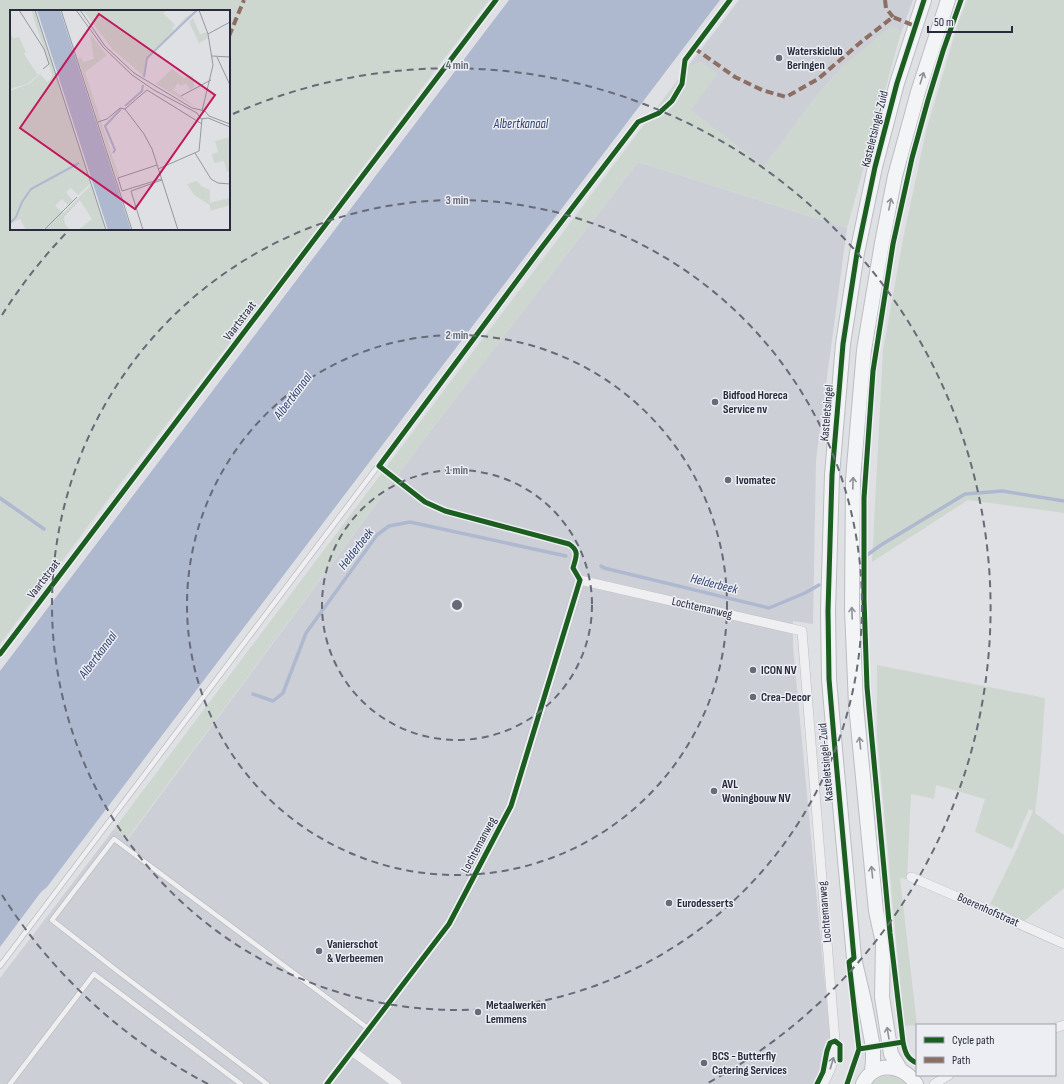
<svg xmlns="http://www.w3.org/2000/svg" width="1064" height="1084" font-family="'Sofia Sans Condensed',sans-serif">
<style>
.built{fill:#cdcfd7}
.green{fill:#ced7cf;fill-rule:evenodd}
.water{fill:#aeb8cf}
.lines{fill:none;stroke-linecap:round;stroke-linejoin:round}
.stream{stroke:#aeb8cf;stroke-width:3.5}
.lane-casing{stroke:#bdbec2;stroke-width:6}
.street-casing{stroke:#bdbec2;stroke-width:10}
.primary-casing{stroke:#bcbdc2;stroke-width:16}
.lane{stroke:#efeff1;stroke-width:4.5}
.street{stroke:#efeff1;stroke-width:9}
.primary{stroke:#f3f4f5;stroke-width:14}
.quiet{stroke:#8d6e63;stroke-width:4;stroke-dasharray:8 4;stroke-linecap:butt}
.cycleway-casing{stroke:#eceef4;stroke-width:8}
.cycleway{stroke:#1b5e20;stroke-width:5}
.oneway{stroke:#8d9098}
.oneway2{stroke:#8b8d96}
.ring{fill:none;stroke:#676a77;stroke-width:2;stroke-dasharray:7 5}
.poi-dot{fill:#676a77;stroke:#eceef4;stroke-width:1.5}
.labels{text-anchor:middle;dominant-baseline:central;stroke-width:3;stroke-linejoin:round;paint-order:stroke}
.poi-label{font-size:12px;font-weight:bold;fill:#272b3c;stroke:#eceef4;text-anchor:start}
.street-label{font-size:12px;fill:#272b3c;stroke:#eceef4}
.water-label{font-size:13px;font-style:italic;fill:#33436f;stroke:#eceef4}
.inset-river{fill:none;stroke:#aeb8cf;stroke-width:2}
.inset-road{fill:none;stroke:#9598a1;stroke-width:1}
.view{fill:#c2185b;fill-opacity:0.15;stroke:#c2185b;stroke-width:2}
.inset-edge{fill:none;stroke:#272b3c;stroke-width:2}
.centre{fill:#676a77;stroke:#eceef4;stroke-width:2}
.ring-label{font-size:12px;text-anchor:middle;font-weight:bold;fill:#676a77;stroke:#eceef4;stroke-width:3;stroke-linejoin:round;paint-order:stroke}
</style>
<rect width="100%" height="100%" fill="#dfe0e4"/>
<!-- built -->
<path class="built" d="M739,0H913L900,36L897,28L842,67L814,99L764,167L690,110L688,66Z
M638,162L847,228L816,460L813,624L793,621V646L830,1038L825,1050L823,1068L815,1084H0V978L114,829L128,839L431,430Z"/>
<!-- green -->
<path class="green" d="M0,0H489L437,68L278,281L113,493L0,644ZM11,11H229V229H11Z
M967,0H1064V513L968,500L872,562L883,350L904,234L926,131L959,20Z
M891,26L897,28L900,36L847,228L638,162L431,430L127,839L114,829L688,66L700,62L708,67L717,74L691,110L764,166L814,99L842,67Z
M877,665L1045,698L1040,771L1035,813L1064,835V888L1024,921L990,904L1016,851L1033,811L1029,809L1012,849L975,832L985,799L936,785L934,799L911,794L907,879L900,878L917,1025L904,1026L877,735Z
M884,1076H895L906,1084H872L877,1079Z"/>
<!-- water -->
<path class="water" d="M509,0H720L47,887L41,892L0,947V671Z"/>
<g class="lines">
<!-- stream -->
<path class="stream" d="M0,498L44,529
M867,555L881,545L965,494L1002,491L1064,501
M601,566L604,568L769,608L805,593L819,585
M253,694L273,701L283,693L306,633L377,535L389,526L410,522L566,556"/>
<!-- lane casing -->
<g class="lane-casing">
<path id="lane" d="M379,466L425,502L445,511L569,544C580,551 576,557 573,568L580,580
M0,654L496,0
M0,966L638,122L659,113L672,101L682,84L685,60L730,0
M10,1084L94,974L241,1084
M267,1084L120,973L52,920L114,839L369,1029"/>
</g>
<!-- street casing -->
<g class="street-casing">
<path id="street" d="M911,877L995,913L1064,944
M1055,1028L1064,1025
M352,1051L397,1084
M327,1084L449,924L511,806L580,580L802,631L835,1041C835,1059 832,1068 823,1084
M934,1084L949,1075"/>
</g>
<!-- primary casing -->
<g class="primary-casing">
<path id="primary" d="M900,1069L891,1054L882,997L883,943L876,911L856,705L852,609L853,479L864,350L882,243L895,176L918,92L948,0
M872,1072L873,1059V1047L865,1005L854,958L835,750L829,679L828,611L832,475L843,344L857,253L875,167L897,83L924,0
M863,1084C874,1060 903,1064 916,1084"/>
</g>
<!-- lane -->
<use href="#lane" class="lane"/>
<!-- street -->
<use href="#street" class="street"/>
<!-- primary -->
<use href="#primary" class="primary"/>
<!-- quiet -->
<path class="quiet" d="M885,0L886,8L893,17
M229,36L244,0
M694,48L735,77L762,90L786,97L818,79L861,42L893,17L915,26"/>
<!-- cycleway casing -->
<g class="cycleway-casing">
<path id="cycleway" d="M0,654L496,0
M859,1049L849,962L854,958L835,750L829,679L828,611L832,475L843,344L857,253L875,167L897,83L924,0
M917,1063C907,1059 905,1052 903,1042L890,933L867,687L864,599V498L873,371L893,244L912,158L928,100L943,51L961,0
M327,1084L449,924L511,806L580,580L573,568C576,557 580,551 569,544L445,511L425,502L379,466L539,251L638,122L659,113L672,101L682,84L685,60L730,0
M817,1084L823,1072L827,1051L830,1043L835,1041L840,1045V1060
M847,1084L859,1049L903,1042"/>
</g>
<!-- cycleway -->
<use href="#cycleway" class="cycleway"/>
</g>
<!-- one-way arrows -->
<defs><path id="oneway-shaft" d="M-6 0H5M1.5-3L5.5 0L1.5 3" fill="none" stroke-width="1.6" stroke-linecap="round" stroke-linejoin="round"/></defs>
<g class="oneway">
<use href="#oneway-shaft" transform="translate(922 78) rotate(-72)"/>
<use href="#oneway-shaft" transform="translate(890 204) rotate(-79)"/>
<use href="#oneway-shaft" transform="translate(853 483) rotate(-88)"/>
<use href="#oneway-shaft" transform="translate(852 613) rotate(-92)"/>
<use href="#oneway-shaft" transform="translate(860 743) rotate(-96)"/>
<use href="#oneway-shaft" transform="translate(872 872) rotate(-96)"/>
<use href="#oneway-shaft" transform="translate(888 1033) rotate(-99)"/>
</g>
<use class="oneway2" href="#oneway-shaft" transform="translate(832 1063) rotate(-73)"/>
<!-- distance rings -->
<g class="ring">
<circle cx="457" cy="605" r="135"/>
<circle cx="457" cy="605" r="270"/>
<circle cx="457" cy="605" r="405"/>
<path d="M208 1084A540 540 0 0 1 2 895M2 315A540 540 0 0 1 69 230M233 114A540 540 0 0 1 706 1084"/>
</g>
<!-- markers -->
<g class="poi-dot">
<circle cx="779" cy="58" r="4"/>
<circle cx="715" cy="402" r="4"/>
<circle cx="728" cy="480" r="4"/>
<circle cx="753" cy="670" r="4"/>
<circle cx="753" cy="697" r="4"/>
<circle cx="714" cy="791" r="4"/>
<circle cx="669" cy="903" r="4"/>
<circle cx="319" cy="951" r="4"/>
<circle cx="478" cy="1012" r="4"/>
<circle cx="704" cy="1063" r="4"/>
</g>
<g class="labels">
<!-- poi labels -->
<g class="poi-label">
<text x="787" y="51">Waterskiclub<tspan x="787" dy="14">Beringen</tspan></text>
<text x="723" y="395">Bidfood Horeca<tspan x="723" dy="14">Service nv</tspan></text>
<text x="736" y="480">Ivomatec</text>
<text x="761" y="670">ICON NV</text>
<text x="761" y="697">Crea-Decor</text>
<text x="722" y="784">AVL<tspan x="722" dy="14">Woningbouw NV</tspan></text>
<text x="677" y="903">Eurodesserts</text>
<text x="327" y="944">Vanierschot<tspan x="327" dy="14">&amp; Verbeemen</tspan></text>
<text x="486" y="1005">Metaalwerken<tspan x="486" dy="14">Lemmens</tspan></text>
<text x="712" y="1056">BCS - Butterfly<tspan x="712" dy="14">Catering Services</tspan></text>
</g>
<!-- street labels -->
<g class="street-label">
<text transform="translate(875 129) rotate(-76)">Kasteletsingel-Zuid</text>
<text transform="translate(240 321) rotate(-53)">Vaartstraat</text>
<text transform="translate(827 413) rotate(-85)">Kasteletsingel</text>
<text transform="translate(44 579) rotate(-53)">Vaartstraat</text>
<text transform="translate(702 608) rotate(13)">Lochtemanweg</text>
<text transform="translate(826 762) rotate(-95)">Kasteletsingel-Zuid</text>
<text transform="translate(479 845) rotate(-62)">Lochtemanweg</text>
<text transform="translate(988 910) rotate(24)">Boerenhofstraat</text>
<text transform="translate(825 912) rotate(-95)">Lochtemanweg</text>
</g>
<!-- water labels -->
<g class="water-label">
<text x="521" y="124">Albertkanaal</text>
<text transform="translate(293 396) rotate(-53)">Albertkanaal</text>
<text transform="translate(356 549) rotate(-52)">Helderbeek</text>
<text transform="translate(714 584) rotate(14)">Helderbeek</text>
<text transform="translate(98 655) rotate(-53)">Albertkanaal</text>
</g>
</g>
<!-- overview -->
<g transform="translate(10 10)">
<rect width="220" height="220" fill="#dfe0e4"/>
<path d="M21,0H25L81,173L68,185L61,178L56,182L63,191L58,195L52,189L45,196L54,203L81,175L96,220H68L82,209L70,190L54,207L55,214L60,220H37L34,217L32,220H16L10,209L0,214V81L19,74L30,64L37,72L41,69L42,64ZM73,0H157L153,3L165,15L162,18L164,20L176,7L188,0L178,7L135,52V67L102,39ZM183,8L190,24L197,22L198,28L189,33L179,12ZM0,22L3,28L9,27L16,42L14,44L28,65L17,74L0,79ZM80,24L97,45L75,62L109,167L107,168L68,49L71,47L73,52L84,49ZM162,59L174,68L183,65L184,77L180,80L176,73L171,76L168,73L163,80L187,98L146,74ZM220,127V161L217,162L214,151L204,153L202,144L208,142L205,131ZM187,171L191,176L200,180V193L219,188L220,195L200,201V195L184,185L177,174Z" fill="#ced7cf"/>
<path d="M27,0H50L121,220H98Z" fill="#aeb8cf"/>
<path class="inset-river" d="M134,67L137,48L187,0M115,96L132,81L133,75M103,143L105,140L95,116L111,99M0,213L6,207L12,192L21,179L69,153"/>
<path class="inset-road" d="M9,0L34,39L39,54L33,59M25,0L96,220M51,0L122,220M66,0L93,37L122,65L144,80L187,103L191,109L198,108L220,117M70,0L95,36L124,63L182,98L195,101L199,106L220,114M189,0L198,24L203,55L192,101M198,24L220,12M202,46L220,47M207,47L220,75M171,86L201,70M115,99L134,124L142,139L168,220M115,99L137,80L192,114M88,112L97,109L110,98L115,99M185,143L201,169L208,173L220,174M147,155L108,168L112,181L151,169M148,159L189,141L192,109M34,220L67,187M133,220L121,181L152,170"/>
<path class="view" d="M89,4L205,85L125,199L10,118Z"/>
<rect width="220" height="220" class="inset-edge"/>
</g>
<circle cx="457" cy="605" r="6" class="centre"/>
<g class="ring-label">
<text x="457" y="69">4 min</text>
<text x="457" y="204">3 min</text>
<text x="457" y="339">2 min</text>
<text x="457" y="474">1 min</text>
</g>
<!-- legend -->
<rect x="916" y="1024" width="140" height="52" fill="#eceef4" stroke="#9da0aa"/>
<rect x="924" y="1037" width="20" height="6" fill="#1b5e20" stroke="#9da0aa"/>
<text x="952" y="1044" font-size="12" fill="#272b3c">Cycle path</text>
<rect x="924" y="1057" width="20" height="6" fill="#8d6e63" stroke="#9da0aa"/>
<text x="952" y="1064" font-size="12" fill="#272b3c">Path</text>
<!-- scale -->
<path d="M928 26v6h84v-6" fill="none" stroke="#272b3c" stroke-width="2"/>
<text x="934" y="26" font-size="12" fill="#272b3c" stroke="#eceef4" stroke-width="3" paint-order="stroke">50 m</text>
</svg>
